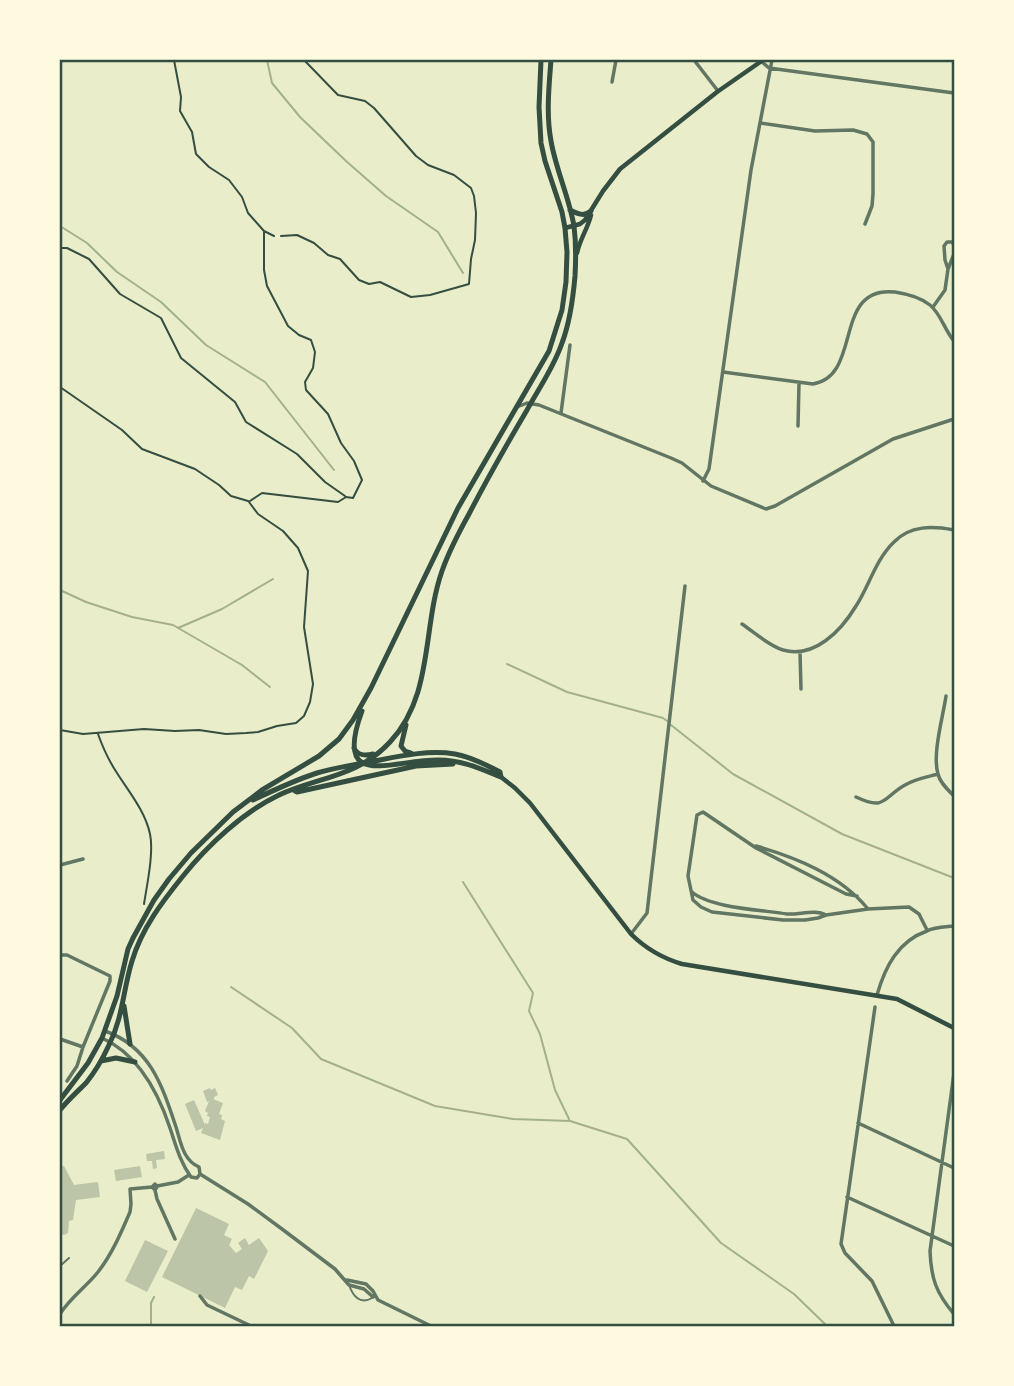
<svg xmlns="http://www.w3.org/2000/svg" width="1014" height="1386" font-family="Mulish,sans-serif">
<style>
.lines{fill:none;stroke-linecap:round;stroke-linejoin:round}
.stream{stroke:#a3b18a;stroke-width:2}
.building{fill:#bcc5a7}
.path{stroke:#344e41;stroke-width:2}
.service{stroke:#617663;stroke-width:2}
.minor{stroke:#617663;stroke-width:3.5}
.tertiary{stroke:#617663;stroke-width:3.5}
.secondary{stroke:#344e41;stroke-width:4.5}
.trunk{stroke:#344e41;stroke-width:5}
.neatline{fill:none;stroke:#344e41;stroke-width:2.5}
</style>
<rect width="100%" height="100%" fill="#e9edc9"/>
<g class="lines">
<!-- stream -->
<path class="stream" d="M267,60L272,83L300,117L346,161L386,196L438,232L463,273
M60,226L87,243L117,272L161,302L206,345L265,382L334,470
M60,590L86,602L132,617L173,625L242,665L270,687
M178,628L222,609L273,579
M507,664L567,692L663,718L667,721
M671,725L733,774L842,834L954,878
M463,882L533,993L529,1011L540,1034L555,1090L569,1119
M231,987L292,1028L321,1059L435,1106L513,1119L570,1121L627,1139L721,1243L794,1294L827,1326
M151,1326V1303L154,1297"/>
</g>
<!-- building -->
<path class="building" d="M210,1088L211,1090L215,1088L218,1095L214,1097V1099H213L223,1103L219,1114L222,1115L221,1119L225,1121L220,1140L201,1133L203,1128L196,1131L185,1104L194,1100L205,1125V1123L208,1124L210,1117L207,1116L208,1113L205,1111L209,1101L207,1102L203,1091Z
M164,1151L165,1159L156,1160L157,1168L153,1169L152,1161H147L146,1154Z
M60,1165L64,1166L74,1185L98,1182L100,1197L76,1200L73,1220L69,1221L68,1233L64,1235L60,1234V1208L62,1194L60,1190Z
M140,1166L142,1177L116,1181L114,1170Z
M196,1208L229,1224L224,1235L232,1239L229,1245L236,1253L242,1249L238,1243L245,1238L249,1245L259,1238L268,1251L254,1279L249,1276L242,1290L235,1287L225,1308L162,1277Z
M145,1240L168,1251L147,1292L125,1281Z"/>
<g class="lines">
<!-- path -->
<path class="path" d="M174,60L181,97L180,111L192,132L196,154L209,167L229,180L242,197L248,213L264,231L274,236
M281,236L297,235L314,243L328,255L340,259L359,280L369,284L380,282L411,297L430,295L469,284L471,259L475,240L476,213L474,196L471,188L454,175L428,165L416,156L374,108L365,101L338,95L304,60
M60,248H67L89,259L120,294L161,318L181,358L235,402L246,422L297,454L325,482L345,496
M60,387L122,430L142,449L195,469L219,485L231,496L248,501
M250,501L262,493L338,502L346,497L353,498L362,480L354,461L341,443L328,414L306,390L305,382L313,368L315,352L311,340L299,335L288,326L267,286L264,270V231
M60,730L83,734L144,729L175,731L199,730L226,734L246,733L258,732L277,726L296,723L304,716L310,702L313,684L304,627L308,571L298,548L283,531L258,514L249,502
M98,734C103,748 109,761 117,773C129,792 145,811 150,834C154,852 147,885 144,904"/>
<!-- service -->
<path class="service" d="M60,1266L69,1258
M349,1285C353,1296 360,1305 372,1298"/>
<!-- minor -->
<path class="minor" d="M694,60L718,91
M761,61L769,68L954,93
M612,82L616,60
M760,123L815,131L853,130L867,134L873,142V194L872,206L865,224
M948,269L945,260L944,246L947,242H952L954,245
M933,307L945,290L948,269L954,254
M723,372L813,384C863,376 832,285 895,292C908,294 920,297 930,305C941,314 945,331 954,341
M561,413L570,345
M798,426L799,383
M703,481L709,469L751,170L772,60
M742,624C755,633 768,645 783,650C814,659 841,631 856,606C869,586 876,559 894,542C910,525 933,526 954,530
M800,652L801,689
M946,696C943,717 932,754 938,774C940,783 948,790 954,796
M856,797C886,811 882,798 905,785C915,779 927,777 938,774
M756,846C797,858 840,875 868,909
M60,865L83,859
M692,892C710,908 763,910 787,914C799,915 815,909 826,915
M857,896L846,894L756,848L703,812L697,815L688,876L693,900L701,907L712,912L783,920H805L818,918L826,915L868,909L909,907L919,914L927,930
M631,934L647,913L685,586
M60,955H67L110,976V981L83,1047L77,1066L67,1081
M877,995C885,967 898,941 927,931C935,927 946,927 954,926
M875,1007L841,1244L845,1253L872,1281L894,1326
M105,1031C150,1047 162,1085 176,1127C181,1143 183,1160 199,1167L200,1174
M102,1038C138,1054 158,1092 170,1128C176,1146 180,1162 191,1177L197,1178L200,1174
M60,1039L83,1047
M954,1073L930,1251C931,1278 936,1293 954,1314
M858,1123L954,1168
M200,1174L248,1204L282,1229L335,1269L349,1285L364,1289L373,1297
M155,1184L157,1187L155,1190L152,1187Z
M157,1186L178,1182L189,1175
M155,1190L157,1199L175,1239
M847,1197L954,1246
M347,1280L366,1284L373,1291L378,1300L431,1326
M200,1296L207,1305L251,1326
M60,1314C70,1298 86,1287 98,1272C112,1254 121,1233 130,1212L131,1204L130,1189L152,1187"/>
<!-- tertiary -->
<path class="tertiary" d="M517,407L527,403L539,405L671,458L682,463L711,486L766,509L775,506L893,439L954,419"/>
<!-- secondary -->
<path class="secondary" d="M565,228L580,224L585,220L603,191L620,169L717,92L763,60
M577,253C580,239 588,228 591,215
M501,777L515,788L530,803L631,934C646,949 662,958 682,964L897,999L954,1028"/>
<!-- trunk -->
<path class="trunk" d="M570,210C579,214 583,217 591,211
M362,711C332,792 393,759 439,760C462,760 481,769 501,777
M406,725L401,746L405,751L411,753
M354,748C358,756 365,756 373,754
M295,791L297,792L416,766L453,764
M253,800C274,790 295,780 317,773C338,767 359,764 380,760C405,755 430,750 455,754C471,757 485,764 500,772L501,777
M124,1006L130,1044
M101,1061L116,1058L135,1062
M60,1100L88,1063L102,1038L117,996L128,949L133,938L154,900L169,879L191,853L233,812L262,790L319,756L339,739L353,720L371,688L458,508L549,351L562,310L566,282L567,252L565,228L562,212L545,161L541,143L539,107L541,60
M60,1110C68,1100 77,1092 86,1083C95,1072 103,1058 109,1045C123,1017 123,990 132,961C142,928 162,902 183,876C207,846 243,812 279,795C318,777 358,777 390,742C434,695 422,628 442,571C449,551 459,532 469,514C487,479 507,444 527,410C539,388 554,367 562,343C570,322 573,299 575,276C576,259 576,242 574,226C569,197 556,170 551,141C546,114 549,86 551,60"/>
</g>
<!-- border -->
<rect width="1014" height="1386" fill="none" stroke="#fefae0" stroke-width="122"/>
<rect x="61" y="61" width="892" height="1264" class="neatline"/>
</svg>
